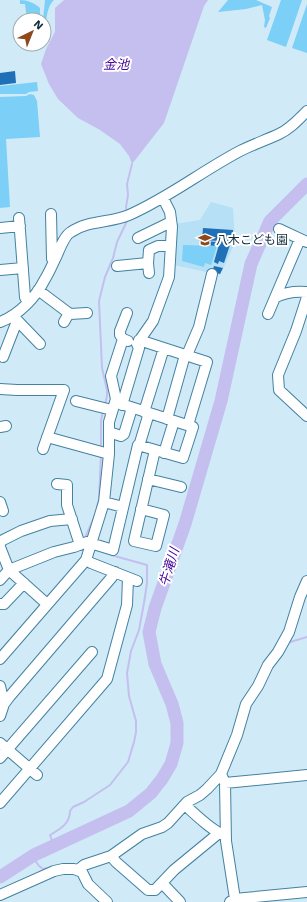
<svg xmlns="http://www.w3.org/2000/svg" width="307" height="902" font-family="'Work Sans','Noto Sans JP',sans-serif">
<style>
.built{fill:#b5e0f6}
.green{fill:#7ccff6}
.water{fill:#c4bfef}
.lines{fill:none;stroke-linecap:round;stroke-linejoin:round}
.stream{stroke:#c4bfef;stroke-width:2}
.river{stroke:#c4bfef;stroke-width:13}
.building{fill:#1f70b7}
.minor-casing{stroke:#4382a0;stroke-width:12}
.minor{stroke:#fff;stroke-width:10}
.labels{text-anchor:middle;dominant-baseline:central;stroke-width:4;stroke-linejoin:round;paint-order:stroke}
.poi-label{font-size:12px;fill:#122c39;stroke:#fff;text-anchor:start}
.water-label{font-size:13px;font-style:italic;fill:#44079a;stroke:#fff}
</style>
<rect width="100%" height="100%" fill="#d1eaf7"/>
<!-- built -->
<path class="built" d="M211,202L233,208L235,243L220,275L174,265L175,224L200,220Z"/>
<!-- green -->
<path class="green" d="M20,0C27,0 35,3 40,8V20H27L25,4H20Z
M45,0H54C48,6 47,14 46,22C45,29 47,34 44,39V20H43Z
M228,0H256L272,7L269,16L270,18L266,28L264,27L265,20L262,5L246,9L218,12Z
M281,0H302L286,47L267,40Z
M307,4V53L292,48Z
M37,82L38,91L29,92L26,94H0V86Z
M30,94L34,95L37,101L40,137L6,139L10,207L0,208V97L26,96Z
M183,245L217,246L211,265L205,263L204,267L182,261Z"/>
<!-- water -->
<path class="water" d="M64,0H208L204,6L164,123L132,164L129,156L120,144L100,130L78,118L58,99L49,84L41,64L46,49L55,32V8Z"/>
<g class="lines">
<!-- stream -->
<path class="stream" d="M127,212L126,207L128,195L127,184L132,164
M105,404L107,396V390L102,368L99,301L105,277L113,258L117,242L128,219
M101,448V421L103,411
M97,507L99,499L101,456
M85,538C88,530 92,523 95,515
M287,643L307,637
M54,846L50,835C60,829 70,824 70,811L73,807L84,802L110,785L128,762L134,742L136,732V721L129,696L127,673L131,651L139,630L144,603L147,583V565L111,555
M32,856L39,866L43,869L53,867"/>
<!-- river -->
<path class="river" d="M0,877L34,855L129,811L151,793L162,779L171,764L177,743V723L172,704L155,664L149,632L155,608L185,524L221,401L251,264L270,221L307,184"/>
</g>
<!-- building -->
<path class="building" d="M15,71L16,83L0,85V73Z
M203,228L233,230V237H234V242H231L224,263L219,261L218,264L214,262L220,241L202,240Z
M202,241L218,242V246L202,245Z
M214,266L223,268L220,274L212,272Z"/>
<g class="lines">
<!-- minor casing -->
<g class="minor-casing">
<path id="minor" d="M51,214L52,259L54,261
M19,218L25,297L28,303
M0,228L20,226
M279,229L307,242
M138,238L171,222
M117,266L148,263
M0,270L23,268
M149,273L148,263L149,250L158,246H171
M38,290L70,314L87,313
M276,297C286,292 296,291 307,292
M307,297L296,331L278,375L279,390L307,416
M127,313L120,331V335L123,339L128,341
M268,314L300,239
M14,317L40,344
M0,322C19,315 36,297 45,279C50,271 53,263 57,255C60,248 65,235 71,232C88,220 111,223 129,215C168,198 202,171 240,151C252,145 266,140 279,134C290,129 298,120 307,111
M64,322L69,313
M139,340L207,362L188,425
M137,344L153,321L169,277L172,227L170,212L163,198
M187,355L199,327L212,274
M3,357L17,321
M0,389L17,390H64L43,449
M76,401L112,410
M122,405L139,348L137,344
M144,412L164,348
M167,419L185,355
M0,427L6,426
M109,432L121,436L124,434L132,408
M47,437L109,454
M139,446L149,413
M164,453L174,421
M148,479L181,487
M57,484L67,485V505L80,545
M0,502L3,511
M104,502L123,507
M141,509L164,515L156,546L134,541L155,450
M0,544L1,541L21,531L50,521L72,519
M0,547L9,570L47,604
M86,560L91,563L137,581
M0,580L9,570L54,552L74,547L87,542L113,550L138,445L183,458L193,427L115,402
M0,604H4L24,583
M0,659L86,560L104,502L109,454V422L116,399L111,376L123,339
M0,686L4,704L0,716
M4,704L10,696L112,577L115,572
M0,743L37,775
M0,758L92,652
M225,783L307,775
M0,803L107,679L127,605L128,578
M186,806C196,815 212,831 224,835
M111,856L116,862L148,890H155L174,870L219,833
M78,870L84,865L111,856L142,834L162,827L168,823L187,802L200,795L207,789L221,774
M162,883L180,902
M0,895L54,871L63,869H74L82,872L88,884L107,902
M235,899L226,841L225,783L221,774L237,735L246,704L258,686L268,665L278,652L289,632L300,597L307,581
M230,902L235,899L245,898L307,892"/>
</g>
<!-- minor -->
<use href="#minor" class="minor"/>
</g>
<!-- icons -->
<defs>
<g id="school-bare" transform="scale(1.08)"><path d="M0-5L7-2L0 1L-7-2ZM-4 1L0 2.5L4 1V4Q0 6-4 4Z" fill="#8d481c" stroke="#fff" stroke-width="2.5" paint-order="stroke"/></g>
</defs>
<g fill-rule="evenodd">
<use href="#school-bare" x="205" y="240"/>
</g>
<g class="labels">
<!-- poi labels -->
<g class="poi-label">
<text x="216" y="240">八木こども園</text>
</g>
<!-- water labels -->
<g class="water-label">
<text x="116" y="64">金池</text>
<text transform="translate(169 567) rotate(-73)">牛滝川</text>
</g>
</g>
<!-- north arrow -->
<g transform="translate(32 32) rotate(43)"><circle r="19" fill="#ffffff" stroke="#a0abb0"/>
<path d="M0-3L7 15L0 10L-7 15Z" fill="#8d481c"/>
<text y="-6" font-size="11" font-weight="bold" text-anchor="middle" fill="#122c39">N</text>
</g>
</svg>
